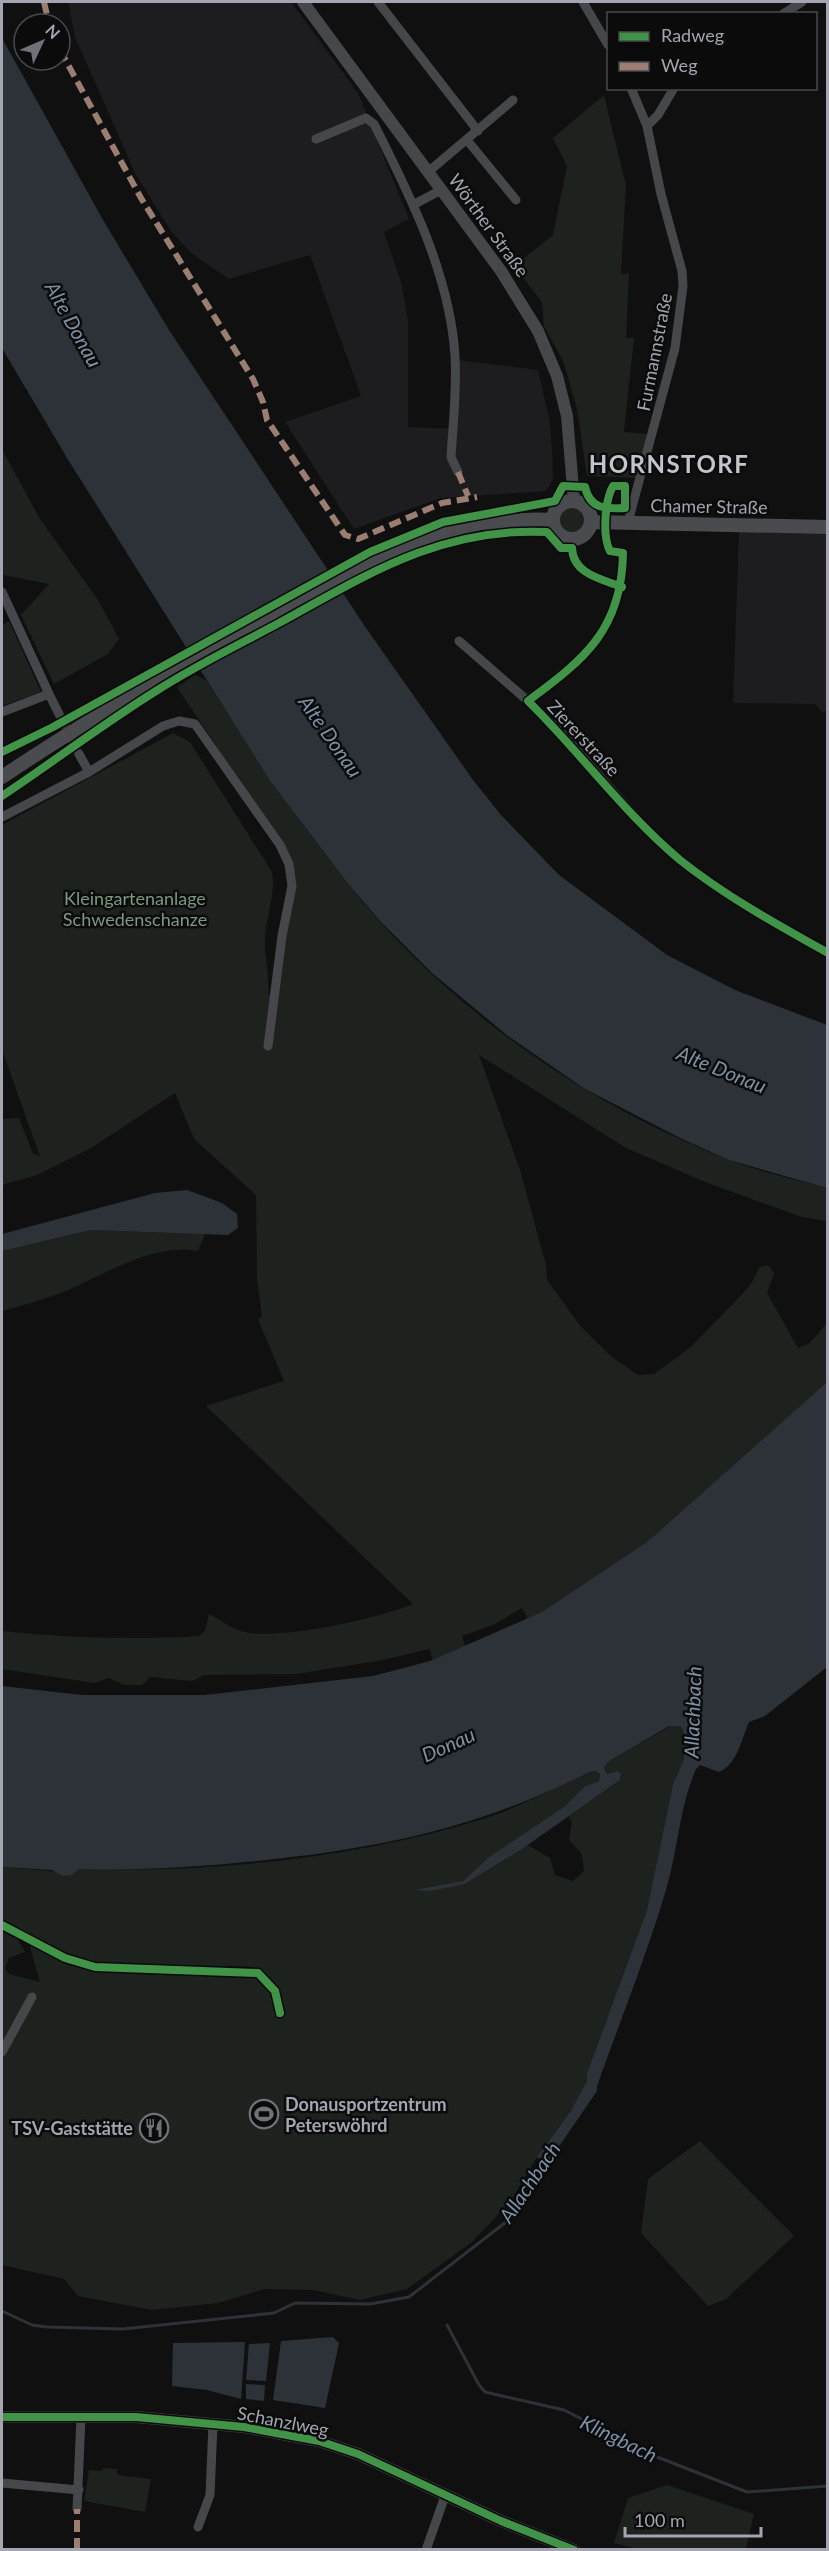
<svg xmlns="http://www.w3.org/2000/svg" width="829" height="2551" font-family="Lato,sans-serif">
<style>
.built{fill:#1d1d1f}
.green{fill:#1d221e}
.water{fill:#2c3238}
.pier{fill:#101011}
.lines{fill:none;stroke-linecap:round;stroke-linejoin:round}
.stream{stroke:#2c3238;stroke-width:3}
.minor-tunnel{stroke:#2d2e31;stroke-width:9;stroke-dasharray:9 4.5;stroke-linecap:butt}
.minor{stroke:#46474a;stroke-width:9}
.tertiary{stroke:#46474a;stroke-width:12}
.secondary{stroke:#4a4b4e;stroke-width:14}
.quiet{stroke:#9b7d72;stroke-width:6;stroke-dasharray:12 6;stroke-linecap:butt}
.cycleway-casing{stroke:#0b0b0c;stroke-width:11}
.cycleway{stroke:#419447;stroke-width:8}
.labels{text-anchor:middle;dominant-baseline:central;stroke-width:5;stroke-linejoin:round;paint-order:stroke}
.street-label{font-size:18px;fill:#a3a6b0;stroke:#0b0b0c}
.park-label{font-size:18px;fill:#7c9980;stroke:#0b0b0c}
.poi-label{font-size:18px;font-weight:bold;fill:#a3a6b0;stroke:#0b0b0c;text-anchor:start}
.water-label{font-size:20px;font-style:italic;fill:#7e91a7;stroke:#0b0b0c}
.district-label{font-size:24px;font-weight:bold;letter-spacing:1.5px;fill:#c3c5cd;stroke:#0b0b0c}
</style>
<rect width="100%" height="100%" fill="#101011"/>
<!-- built -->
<path class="built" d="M68,2H291L358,93L409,219L384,232L402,285L408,321V427L457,429V360L538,370L550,422L552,451L553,479L546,491L440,498L354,529L285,422L361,396L310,255L229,279L191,253L171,231L135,173L75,37Z
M739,531L827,533V711L822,712L815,704L733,703Z"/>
<!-- green -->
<path class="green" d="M604,95L626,186L621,274L629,273L626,338H634L624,432L647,434L636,478L587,476L577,409L564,363L544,326L542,302L514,266L553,235L567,166L553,138Z
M2,449L40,519L98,600L119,639L108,654L54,684L21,615L49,584L4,575L2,570Z
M558 520a14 14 0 1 1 28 0a14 14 0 1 1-28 0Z
M9,621L41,692L2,706V625Z
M195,675L206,680C251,750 297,819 349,885C445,1006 583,1103 727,1159C759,1172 794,1179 827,1188V1221L802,1217L710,1184L626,1148L479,1055L520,1170L546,1265L547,1280L581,1327L612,1357L638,1375L654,1374L691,1347L749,1287L760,1267L768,1265L774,1273L767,1293L798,1348L810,1343L827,1323V1382L647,1542L542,1612L528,1619L522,1608L495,1624L462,1636L465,1646L432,1660L430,1649L378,1661L296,1674L204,1675L193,1681L150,1677L142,1685H124L109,1678L94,1683L2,1669V1631C67,1638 133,1640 199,1636L205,1631L209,1614C219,1619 230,1628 241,1631C273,1642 381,1618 413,1604L206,1406L284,1381L258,1319L262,1316L257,1280L256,1195L194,1139L175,1093L91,1148L37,1175L2,1185V1119L19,1118L33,1154L40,1156L2,1050V825L173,733L190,742L272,872C276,895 266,916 265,938C264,957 270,975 268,995L278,991L281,963L292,901L286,851L177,687Z
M91,1230L205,1234L198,1251C152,1243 108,1273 68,1290C46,1299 24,1305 2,1311V1251Z
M674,1724L680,1726L683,1731L684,1759L673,1784L647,1910L586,2076L587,2081L570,2112L537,2157L510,2202L472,2242L407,2289L360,2300L313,2290L265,2289L218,2303L152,2310L78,2296L64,2279L2,2265V1928L17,1938L25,1952L9,1958L5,1968L9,1974L40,1982L29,1943C50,1953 71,1964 94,1969C147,1980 202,1968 256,1975L271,1989L277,2005L283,2004L276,1984L260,1969C237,1963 210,1968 186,1969C113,1970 64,1962 2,1922V1867L73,1873L79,1869C212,1873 360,1858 486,1818C524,1806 558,1785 595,1771L602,1776L599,1781L585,1786L564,1807L545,1822L488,1858L463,1881L415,1890L465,1884L528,1845L550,1858L555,1875L573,1881L584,1871L582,1854L569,1840L572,1822L568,1817L620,1780L621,1774L618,1771L607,1774L604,1768L608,1762Z
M700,2141L794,2236L726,2299L708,2306L641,2233L648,2179Z
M103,2468L117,2469V2475L151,2479L145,2512L84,2501L89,2470L102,2471Z
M667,2485L754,2514L746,2549L641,2550L614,2543L628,2498Z"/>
<!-- water -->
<path class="water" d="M2,38L103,220L169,330L366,628L473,780L501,815L559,875L667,955L735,990L827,1025V1188L729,1160L680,1138L585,1089L508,1036L432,973L381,922L349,885L271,782L67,458L2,348Z
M187,1190L222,1203L237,1214L238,1228L228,1235L91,1230L2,1251V1234L155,1193Z
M827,1382V1667L765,1716L749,1722C742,1738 737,1765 719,1772L700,1765L696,1769C679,1808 678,1850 666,1890C646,1957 620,2021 597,2086V2091L547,2164L537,2157L570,2112L587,2081L586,2076L647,1910L673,1784L684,1759L683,1731L680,1726H669L608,1762L604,1768L607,1774L618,1771L621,1774L620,1780L522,1849L465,1884L430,1891L414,1890L463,1881L488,1858L564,1807L585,1786L599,1781L600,1774L595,1771L588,1773C475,1829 381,1848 257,1861C198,1867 139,1871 79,1869L72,1875L63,1876L52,1870L2,1867V1686L82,1695H205L373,1676L430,1661L542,1612L647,1542Z
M333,2337L339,2343L325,2408L273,2400L281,2341Z
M245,2342L241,2399L207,2390L172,2386L173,2343Z
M270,2343L266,2381L246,2380L249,2344Z
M246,2384L265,2385L264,2401L246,2399Z"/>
<!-- pier -->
<path class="pier" d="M331,571L344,589L196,670L184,652Z"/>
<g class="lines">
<!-- stream -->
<path class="stream" d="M2,2311L32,2325L47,2327L123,2329L274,2313L295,2303L370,2304L409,2297L506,2222L545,2158
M447,2325L479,2385L485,2392L564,2410L652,2455L747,2492L828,2486"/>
<!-- minor-tunnel -->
<path class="minor-tunnel" d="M59,714L79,754"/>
<!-- minor -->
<path class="minor" d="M378,2L478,131
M583,2L608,45
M783,14L802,2
M647,126L658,115L674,88
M316,139L366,118L374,124C410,195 450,275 455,356C457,390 453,424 451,457L458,472
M467,140L516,200
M428,172L513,100
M413,205L441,190
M628,522L675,348L683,286L682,271L661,194L647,126L631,88
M572,539C572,575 593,576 622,587
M623,553C622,629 585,659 528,701L560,731L645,828
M2,592L49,694L2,712
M459,641L528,701
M49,694L59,714
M79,754L89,772
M2,817L89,772L163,726L179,721L195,724L280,845L289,864L292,886L282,936L268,1046
M2,2052L32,1997
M2,2483L79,2490
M77,2509L81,2417
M198,2527L210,2495L213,2424
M426,2550L445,2496"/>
<!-- tertiary -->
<path class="tertiary" d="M303,2L501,271L538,331L557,376L567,416L574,501
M2,2417H136L244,2427L319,2441L358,2454L501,2521L574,2550"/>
<!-- secondary -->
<path class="secondary" d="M553 520a19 19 0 1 1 38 0a19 19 0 1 1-38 0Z
M591,522L828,527
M2,777C81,724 163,676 246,630C343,577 438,514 553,520"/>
<!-- quiet -->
<path class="quiet" d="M44,2L49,24
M60,50L141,198L253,379L263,402L267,420L345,535L358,539L442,503L477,497
M458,472L468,496
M77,2550V2509"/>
<!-- cycleway casing -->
<g class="cycleway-casing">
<path id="cycleway" d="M2,752L53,727L370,552L443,522L555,501L563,486L585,487C590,509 605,509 625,508V486H613C605,500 602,536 610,551L623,553C622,629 585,659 528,701C580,752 624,813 680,860C725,896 778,925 828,953
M2,796C53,762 103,724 156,691C195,666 238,645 279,623C368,574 441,527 547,532L561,548H572C573,574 601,579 622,587
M2,1925L65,1958L95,1967L258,1973L275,1991L280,2013
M2,2417H136L244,2427L319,2441L358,2454L501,2521L574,2550"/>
</g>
<!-- cycleway -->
<use href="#cycleway" class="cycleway"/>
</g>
<!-- icons -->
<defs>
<g id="stadium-ring" transform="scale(1.5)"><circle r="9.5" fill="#0b0b0c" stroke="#707278" stroke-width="1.5"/><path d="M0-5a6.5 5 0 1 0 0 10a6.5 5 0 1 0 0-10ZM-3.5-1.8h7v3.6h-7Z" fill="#707278"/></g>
<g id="restaurant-ring" transform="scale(1.5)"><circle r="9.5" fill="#0b0b0c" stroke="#707278" stroke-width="1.5"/><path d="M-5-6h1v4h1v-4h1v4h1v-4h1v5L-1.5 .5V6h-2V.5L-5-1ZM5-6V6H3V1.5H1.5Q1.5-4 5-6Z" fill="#707278"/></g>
</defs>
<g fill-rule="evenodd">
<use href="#stadium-ring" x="264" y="2114"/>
<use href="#restaurant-ring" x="154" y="2128"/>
</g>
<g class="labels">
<!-- street labels -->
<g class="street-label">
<text transform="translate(489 225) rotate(54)">Wörther Straße</text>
<text transform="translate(654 352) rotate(-79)">Furmannstraße</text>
<text transform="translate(709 506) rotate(1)">Chamer Straße</text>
<text transform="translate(584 738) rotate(47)">Ziererstraße</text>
<text transform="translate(283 2421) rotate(11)">Schanzlweg</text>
</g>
<!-- park labels -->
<g class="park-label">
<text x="135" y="898">Kleingartenanlage<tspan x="135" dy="21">Schwedenschanze</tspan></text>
</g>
<!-- poi labels -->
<g class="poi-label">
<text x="285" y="2104">Donausportzentrum<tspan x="285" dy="21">Peterswöhrd</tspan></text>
<text x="133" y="2128" text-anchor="end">TSV-Gaststätte</text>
</g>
<!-- water labels -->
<g class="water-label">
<text transform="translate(74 324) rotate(61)">Alte Donau</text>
<text transform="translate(331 736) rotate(55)">Alte Donau</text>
<text transform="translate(722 1069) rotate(22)">Alte Donau</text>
<text transform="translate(692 1712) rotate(-88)">Allachbach</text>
<text transform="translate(448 1744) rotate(-24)">Donau</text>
<text transform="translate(529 2182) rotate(-56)">Allachbach</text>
<text transform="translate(619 2438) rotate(26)">Klingbach</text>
</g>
<!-- district labels -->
<g class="district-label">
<text x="669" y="463">HORNSTORF</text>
</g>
</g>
<!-- border -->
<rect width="829" height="2551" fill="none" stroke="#a3a6b0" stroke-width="6"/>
<!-- legend -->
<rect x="607" y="12" width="210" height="78" fill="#0b0b0c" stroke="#48494e" stroke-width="1.5"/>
<rect x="619" y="32" width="30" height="9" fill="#419447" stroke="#48494e" stroke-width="1.5"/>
<text x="661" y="42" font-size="18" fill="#a3a6b0">Radweg</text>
<rect x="619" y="62" width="30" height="9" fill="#9b7d72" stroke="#48494e" stroke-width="1.5"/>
<text x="661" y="72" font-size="18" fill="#a3a6b0">Weg</text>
<!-- north arrow -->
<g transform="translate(42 42) rotate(46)"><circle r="28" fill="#0b0b0c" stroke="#48494e" stroke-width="1.5"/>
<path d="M0-4.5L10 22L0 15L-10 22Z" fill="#707278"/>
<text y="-9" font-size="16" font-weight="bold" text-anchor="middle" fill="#a3a6b0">N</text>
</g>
<!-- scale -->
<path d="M625 2527v9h136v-9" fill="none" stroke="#a3a6b0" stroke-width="3"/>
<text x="634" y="2527" font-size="18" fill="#a3a6b0" stroke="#0b0b0c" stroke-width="4.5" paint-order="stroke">100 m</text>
</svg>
